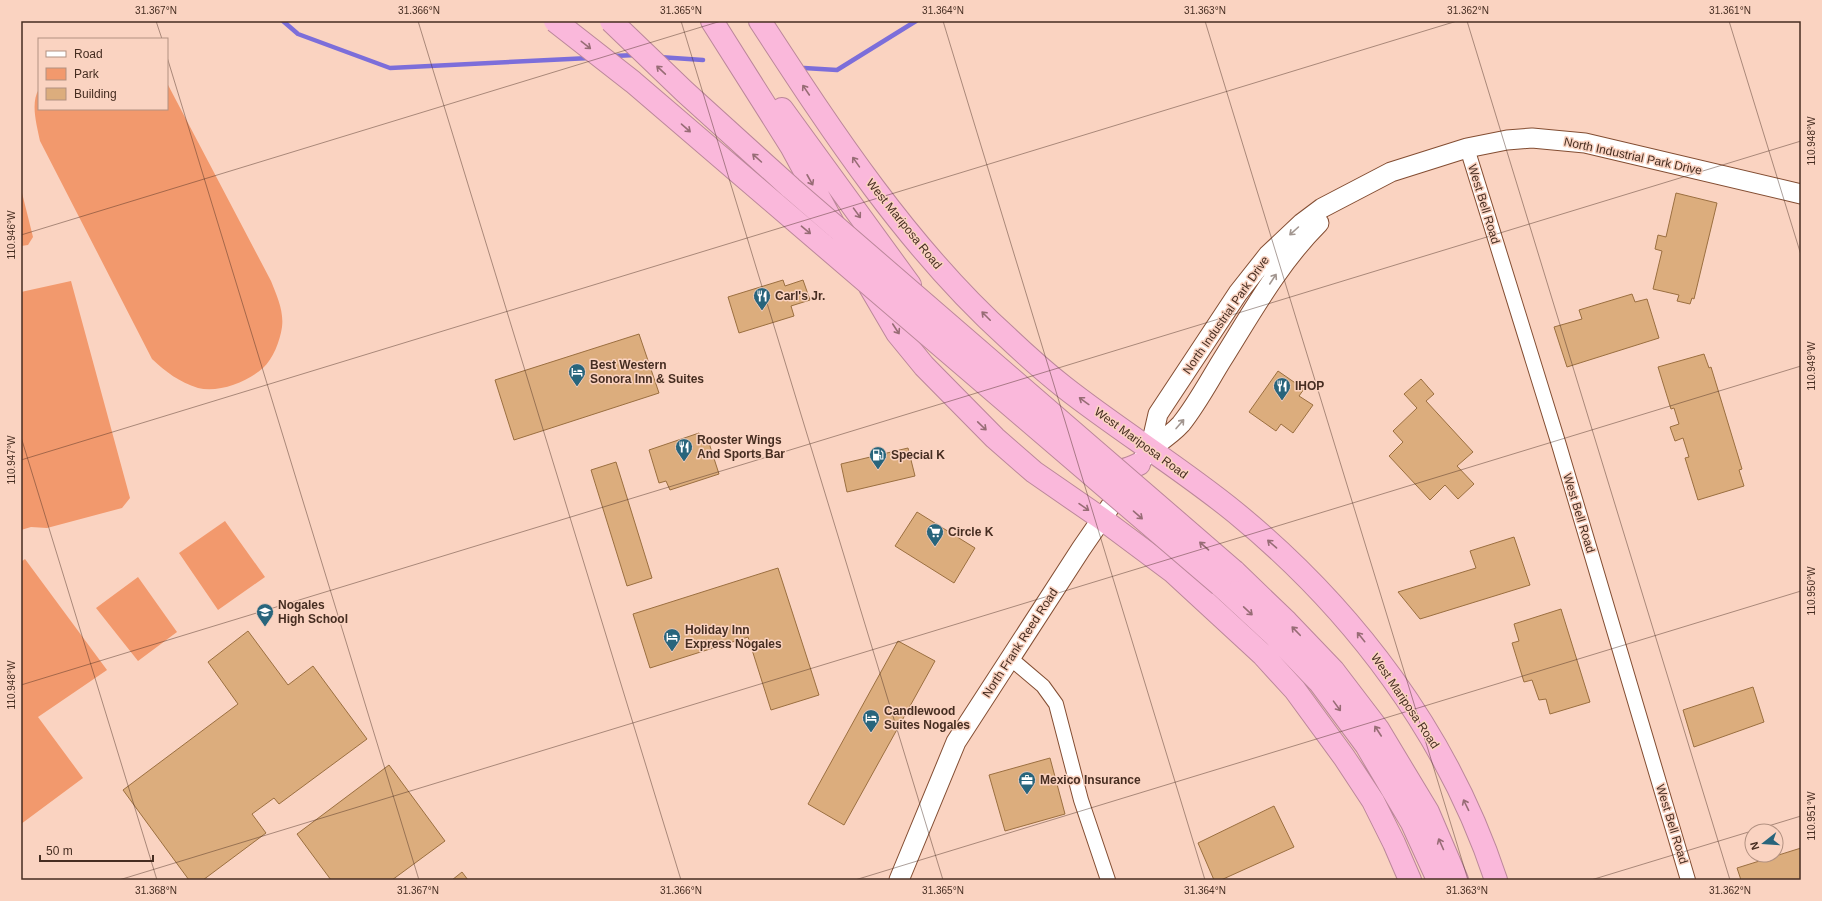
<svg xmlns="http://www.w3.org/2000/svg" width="1822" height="901" font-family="Helvetica,sans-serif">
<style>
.green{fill:#f2996d}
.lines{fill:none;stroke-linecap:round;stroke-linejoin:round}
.stream{stroke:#7c6eda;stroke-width:4.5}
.building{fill:#dcad7d;stroke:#9b6f40}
.street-casing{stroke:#834d32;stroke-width:16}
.secondary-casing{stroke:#834d32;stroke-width:21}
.highway-casing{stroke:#bb879a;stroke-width:24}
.street{stroke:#fff;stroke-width:14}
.secondary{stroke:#fff;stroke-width:19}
.highway{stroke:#fab8db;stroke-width:22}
.highway-bridge-casing{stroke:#bb879a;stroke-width:24;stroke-linecap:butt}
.highway-bridge{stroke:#fab8db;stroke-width:22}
.oneway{stroke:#976c75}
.oneway2{stroke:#a29690}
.ticks{fill:none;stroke:#462d21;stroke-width:1;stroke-opacity:0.45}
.labels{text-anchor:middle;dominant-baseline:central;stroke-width:3;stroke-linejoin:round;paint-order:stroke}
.street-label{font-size:12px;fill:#462d21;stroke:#fad3c1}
.poi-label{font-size:12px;font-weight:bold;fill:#462d21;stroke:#fad3c1;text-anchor:start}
.neatline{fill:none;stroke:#462d21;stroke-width:1.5}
.ticks-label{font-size:10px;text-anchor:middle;fill:#462d21}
</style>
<rect width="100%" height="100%" fill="#fad3c1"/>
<!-- green -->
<path class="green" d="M167,83L271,281C277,296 284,311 282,327C280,341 273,359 263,368C247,382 219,393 198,388C179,382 166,372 152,359L40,141C37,126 30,103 39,89V109H167Z
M21,189L33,237L28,245L21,246Z
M71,281L130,498L122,508L47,528L31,527L21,530V292Z
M225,521L265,577L218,610L179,553Z
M25,559L107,670L38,717L83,778L21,824V562Z
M138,577L177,632L138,661L96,608Z"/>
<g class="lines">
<!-- stream -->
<path class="stream" d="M283,21L298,34L390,68L590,58
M613,56L636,55
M659,57L703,60
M804,68L837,70L916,21"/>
</g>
<!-- building -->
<path class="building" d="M1676,193L1717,203L1694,299L1692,298L1690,304L1677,301L1679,295L1653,289L1662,251L1655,249L1658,235L1666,237Z
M783,280L785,286L803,280L810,300L791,306L794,316L739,333L728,297Z
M1632,294L1635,302L1647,299L1659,338L1567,367L1554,327L1582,319L1579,310Z
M639,334L659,393L514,440L495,380Z
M1704,354L1709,368L1711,367L1742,469L1739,470L1744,486L1698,500L1685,458L1689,457L1683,438L1675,441L1670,427L1679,424L1674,408L1671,409L1658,367Z
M1278,371L1304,389L1299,396L1313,405L1293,433L1281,424L1276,431L1249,412Z
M1421,379L1434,394L1426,401L1473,452L1457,466L1474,484L1458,499L1445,485L1430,500L1389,456L1403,442L1393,431L1417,408L1404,394Z
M699,433L703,445L709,443L719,474L670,490L666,481L659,483L649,450Z
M908,448L915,476L847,492L841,464Z
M616,462L652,578L627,586L591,470Z
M917,512L975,548L954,583L895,546Z
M1514,537L1530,585L1420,619L1398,592L1476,568L1470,551Z
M778,568L819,695L771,710L748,637L650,668L633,614Z
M1561,609L1590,702L1550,714L1546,699L1539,700L1532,680L1524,682L1512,643L1519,641L1514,624Z
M248,631L288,685L313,666L367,739L279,804L274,798L252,814L266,833L203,880H189L123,790L238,704L208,662Z
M898,641L935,661L844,825L808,804Z
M1753,687L1764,722L1694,747L1683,710Z
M1050,758L1065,814L1005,831L989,775Z
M389,765L445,841L392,880H331L297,834Z
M1274,806L1294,847L1221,880H1214L1198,843Z
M1801,848V880H1741L1737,868Z
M462,872L468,880H452Z"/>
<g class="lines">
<!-- street casing -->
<g class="street-casing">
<path id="street" d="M1467,148L1559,445L1688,880
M1010,658L1043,686L1056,704L1081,800L1108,880"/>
</g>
<!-- secondary casing -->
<g class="secondary-casing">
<path id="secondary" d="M1150,449C1161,441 1172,434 1181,424C1197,404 1209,381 1222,360C1252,312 1279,263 1319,223
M1142,460L1150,449L1158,414L1238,293L1268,255L1302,223L1322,208L1391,172L1467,148L1507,140L1532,138L1585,143L1801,194
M899,880L956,742L1081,549L1125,485"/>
</g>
<!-- highway casing -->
<g class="highway-casing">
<path id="highway" d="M712,21L791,146L834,225
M760,21C833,133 908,248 1008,338C1026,355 1045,372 1064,387C1120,431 1181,468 1236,513C1354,610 1448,735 1496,880
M782,109L910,285
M870,287L897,333L924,366L995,438L1034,472L1102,519L1173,572L1263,655L1295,690L1344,757L1373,801L1394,843L1410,880
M1102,467C1115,474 1127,470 1139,464
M1234,571L1287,622L1333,670L1378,729L1428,812L1457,880
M1220,585L1274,635L1320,683L1366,745L1412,823L1438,880"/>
</g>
<!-- street -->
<use href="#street" class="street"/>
<!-- secondary -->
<use href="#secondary" class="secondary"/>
<!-- highway -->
<use href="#highway" class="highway"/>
<!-- highway-bridge casing -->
<g class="highway-bridge-casing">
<path id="highway-bridge" d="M555,21L633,82L1220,585
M611,21L685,92L791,188L1234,571"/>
</g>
<!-- highway-bridge -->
<use href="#highway-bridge" class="highway-bridge"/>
</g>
<!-- one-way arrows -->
<defs><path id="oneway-shaft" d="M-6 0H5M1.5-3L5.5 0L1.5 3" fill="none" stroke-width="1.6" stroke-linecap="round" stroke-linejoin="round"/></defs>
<g class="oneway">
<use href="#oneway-shaft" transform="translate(586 45) rotate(38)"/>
<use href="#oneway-shaft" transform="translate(661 70) rotate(-137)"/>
<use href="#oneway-shaft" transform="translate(806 90) rotate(-124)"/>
<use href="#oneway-shaft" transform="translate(686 128) rotate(41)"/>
<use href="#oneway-shaft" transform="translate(757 158) rotate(-138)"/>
<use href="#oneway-shaft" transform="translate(856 162) rotate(-125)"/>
<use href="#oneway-shaft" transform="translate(810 180) rotate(61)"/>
<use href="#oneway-shaft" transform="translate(857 213) rotate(54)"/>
<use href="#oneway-shaft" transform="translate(806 230) rotate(40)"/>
<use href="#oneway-shaft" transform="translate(986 316) rotate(-135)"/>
<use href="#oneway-shaft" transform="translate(896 329) rotate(57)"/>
<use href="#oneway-shaft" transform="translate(1084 401) rotate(-144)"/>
<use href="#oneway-shaft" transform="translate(982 426) rotate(44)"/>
<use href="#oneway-shaft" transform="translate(1084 507) rotate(35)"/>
<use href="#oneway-shaft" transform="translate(1138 515) rotate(41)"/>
<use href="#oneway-shaft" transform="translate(1272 544) rotate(-139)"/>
<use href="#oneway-shaft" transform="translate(1204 546) rotate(-139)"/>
<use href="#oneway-shaft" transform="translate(1248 611) rotate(43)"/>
<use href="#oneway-shaft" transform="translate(1296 631) rotate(-134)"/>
<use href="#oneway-shaft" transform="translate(1361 637) rotate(-129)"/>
<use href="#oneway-shaft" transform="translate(1337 706) rotate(54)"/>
<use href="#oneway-shaft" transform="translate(1378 731) rotate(-123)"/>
<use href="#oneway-shaft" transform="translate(1466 805) rotate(-116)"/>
<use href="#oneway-shaft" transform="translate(1441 844) rotate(-114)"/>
</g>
<g class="oneway2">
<use href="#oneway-shaft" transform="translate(1294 231) rotate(138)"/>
<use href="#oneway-shaft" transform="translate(1273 279) rotate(-57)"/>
<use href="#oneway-shaft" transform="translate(1180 424) rotate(-49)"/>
</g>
<!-- ticks -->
<path class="ticks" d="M156,21L162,39M418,21L681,880M681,21L943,880M943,21L1205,880M1205,21L1468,880M1467,21L1730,880M1729,21L1801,255M167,57L419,880M21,235L721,21M21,437L157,880M21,460L1457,21M21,685L1801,141M119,880L1801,366M855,880L1801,591M1591,880L1801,816"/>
<!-- icons -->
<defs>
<g id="restaurant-pin" transform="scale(0.9)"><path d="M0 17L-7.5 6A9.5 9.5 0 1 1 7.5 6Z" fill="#28657c" stroke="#fad3c1"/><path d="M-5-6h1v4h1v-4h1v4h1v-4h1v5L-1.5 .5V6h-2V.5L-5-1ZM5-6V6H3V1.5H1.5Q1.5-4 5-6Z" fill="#fff"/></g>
<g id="hotel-pin" transform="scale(0.9)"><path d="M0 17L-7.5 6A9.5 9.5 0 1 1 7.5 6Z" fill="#28657c" stroke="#fad3c1"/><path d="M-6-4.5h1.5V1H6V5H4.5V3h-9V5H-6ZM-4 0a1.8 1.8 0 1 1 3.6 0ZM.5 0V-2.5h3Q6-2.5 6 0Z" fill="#fff"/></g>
<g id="fuel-pin" transform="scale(0.9)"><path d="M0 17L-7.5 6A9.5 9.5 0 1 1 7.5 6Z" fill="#28657c" stroke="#fad3c1"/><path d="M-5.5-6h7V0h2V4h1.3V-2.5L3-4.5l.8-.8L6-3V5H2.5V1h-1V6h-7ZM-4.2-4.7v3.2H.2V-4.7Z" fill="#fff"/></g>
<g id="supermarket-pin" transform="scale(0.9)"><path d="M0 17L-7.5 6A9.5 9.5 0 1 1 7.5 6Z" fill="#28657c" stroke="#fad3c1"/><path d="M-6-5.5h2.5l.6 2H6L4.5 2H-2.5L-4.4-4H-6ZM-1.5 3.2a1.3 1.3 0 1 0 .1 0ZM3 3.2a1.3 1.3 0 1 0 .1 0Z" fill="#fff"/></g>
<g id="school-pin" transform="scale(0.9)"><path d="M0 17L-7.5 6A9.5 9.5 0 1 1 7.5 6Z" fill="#28657c" stroke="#fad3c1"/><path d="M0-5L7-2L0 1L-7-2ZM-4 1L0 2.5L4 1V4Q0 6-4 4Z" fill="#fff"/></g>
<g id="office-pin" transform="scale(0.9)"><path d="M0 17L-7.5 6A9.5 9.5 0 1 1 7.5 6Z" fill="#28657c" stroke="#fad3c1"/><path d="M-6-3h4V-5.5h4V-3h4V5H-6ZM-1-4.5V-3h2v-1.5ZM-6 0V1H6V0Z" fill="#fff"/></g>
</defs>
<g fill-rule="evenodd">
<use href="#restaurant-pin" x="762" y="296"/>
<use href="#hotel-pin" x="577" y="372"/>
<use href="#restaurant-pin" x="1282" y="386"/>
<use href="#restaurant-pin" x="684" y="447"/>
<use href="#fuel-pin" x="878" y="455"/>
<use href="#supermarket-pin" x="935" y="532"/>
<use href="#school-pin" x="265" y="612"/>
<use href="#hotel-pin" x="672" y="637"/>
<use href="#hotel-pin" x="871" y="718"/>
<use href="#office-pin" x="1027" y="780"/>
</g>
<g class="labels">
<!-- street labels -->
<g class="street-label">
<text transform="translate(1633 156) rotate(12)">North Industrial Park Drive</text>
<text transform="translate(1484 204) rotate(73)">West Bell Road</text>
<text transform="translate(904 224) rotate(51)">West Mariposa Road</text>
<text transform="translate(1226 315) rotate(-55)">North Industrial Park Drive</text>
<text transform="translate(1141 443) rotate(36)">West Mariposa Road</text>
<text transform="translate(1579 513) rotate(73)">West Bell Road</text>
<text transform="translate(1020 643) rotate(-57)">North Frank Reed Road</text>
<text transform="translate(1405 701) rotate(56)">West Mariposa Road</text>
<text transform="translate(1672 824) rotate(73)">West Bell Road</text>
</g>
<!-- poi labels -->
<g class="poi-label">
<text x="775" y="296">Carl's Jr.</text>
<text x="590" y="365">Best Western<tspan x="590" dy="14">Sonora Inn &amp; Suites</tspan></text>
<text x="1295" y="386">IHOP</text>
<text x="697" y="440">Rooster Wings<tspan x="697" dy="14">And Sports Bar</tspan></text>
<text x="891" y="455">Special K</text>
<text x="948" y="532">Circle K</text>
<text x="278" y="605">Nogales<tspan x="278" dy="14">High School</tspan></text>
<text x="685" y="630">Holiday Inn<tspan x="685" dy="14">Express Nogales</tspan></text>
<text x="884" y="711">Candlewood<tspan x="884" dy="14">Suites Nogales</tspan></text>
<text x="1040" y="780">Mexico Insurance</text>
</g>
</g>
<!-- border -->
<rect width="1822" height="901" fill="none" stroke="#fad3c1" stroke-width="44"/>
<!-- legend -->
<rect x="38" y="38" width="130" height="72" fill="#fad3c1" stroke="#b29181"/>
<rect x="46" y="51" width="20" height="6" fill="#ffffff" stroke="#b29181"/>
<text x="74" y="58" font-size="12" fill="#462d21">Road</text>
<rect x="46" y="68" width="20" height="12" fill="#f2996d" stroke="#b29181"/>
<text x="74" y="78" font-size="12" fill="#462d21">Park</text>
<rect x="46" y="88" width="20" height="12" fill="#dcad7d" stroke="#b29181"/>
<text x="74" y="98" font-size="12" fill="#462d21">Building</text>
<!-- north arrow -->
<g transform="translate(1764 843) rotate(253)"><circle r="19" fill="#fad3c1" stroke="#b29181"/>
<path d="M0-3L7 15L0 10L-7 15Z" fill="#28657c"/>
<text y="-6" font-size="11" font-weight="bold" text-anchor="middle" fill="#462d21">N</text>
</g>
<!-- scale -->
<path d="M40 855v6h113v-6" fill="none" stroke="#462d21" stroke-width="2"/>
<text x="46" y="855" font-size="12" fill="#462d21" stroke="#fad3c1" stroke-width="3" paint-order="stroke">50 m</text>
<rect x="22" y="22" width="1778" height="857" class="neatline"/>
<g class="ticks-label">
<text x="156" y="14">31.367°N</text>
<text x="419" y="14">31.366°N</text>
<text x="681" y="14">31.365°N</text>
<text x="943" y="14">31.364°N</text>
<text x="1205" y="14">31.363°N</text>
<text x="1468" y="14">31.362°N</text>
<text x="1730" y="14">31.361°N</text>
<text transform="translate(1811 141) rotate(-90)" y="4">110.948°W</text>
<text transform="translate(11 235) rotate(-90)" y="4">110.946°W</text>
<text transform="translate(1811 366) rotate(-90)" y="4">110.949°W</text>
<text transform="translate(11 460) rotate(-90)" y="4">110.947°W</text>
<text transform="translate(1811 591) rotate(-90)" y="4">110.950°W</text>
<text transform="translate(11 685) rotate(-90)" y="4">110.948°W</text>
<text transform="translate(1811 816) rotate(-90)" y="4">110.951°W</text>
<text x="156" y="894">31.368°N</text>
<text x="418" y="894">31.367°N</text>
<text x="681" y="894">31.366°N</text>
<text x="943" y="894">31.365°N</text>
<text x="1205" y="894">31.364°N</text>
<text x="1467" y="894">31.363°N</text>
<text x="1730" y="894">31.362°N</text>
</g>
</svg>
